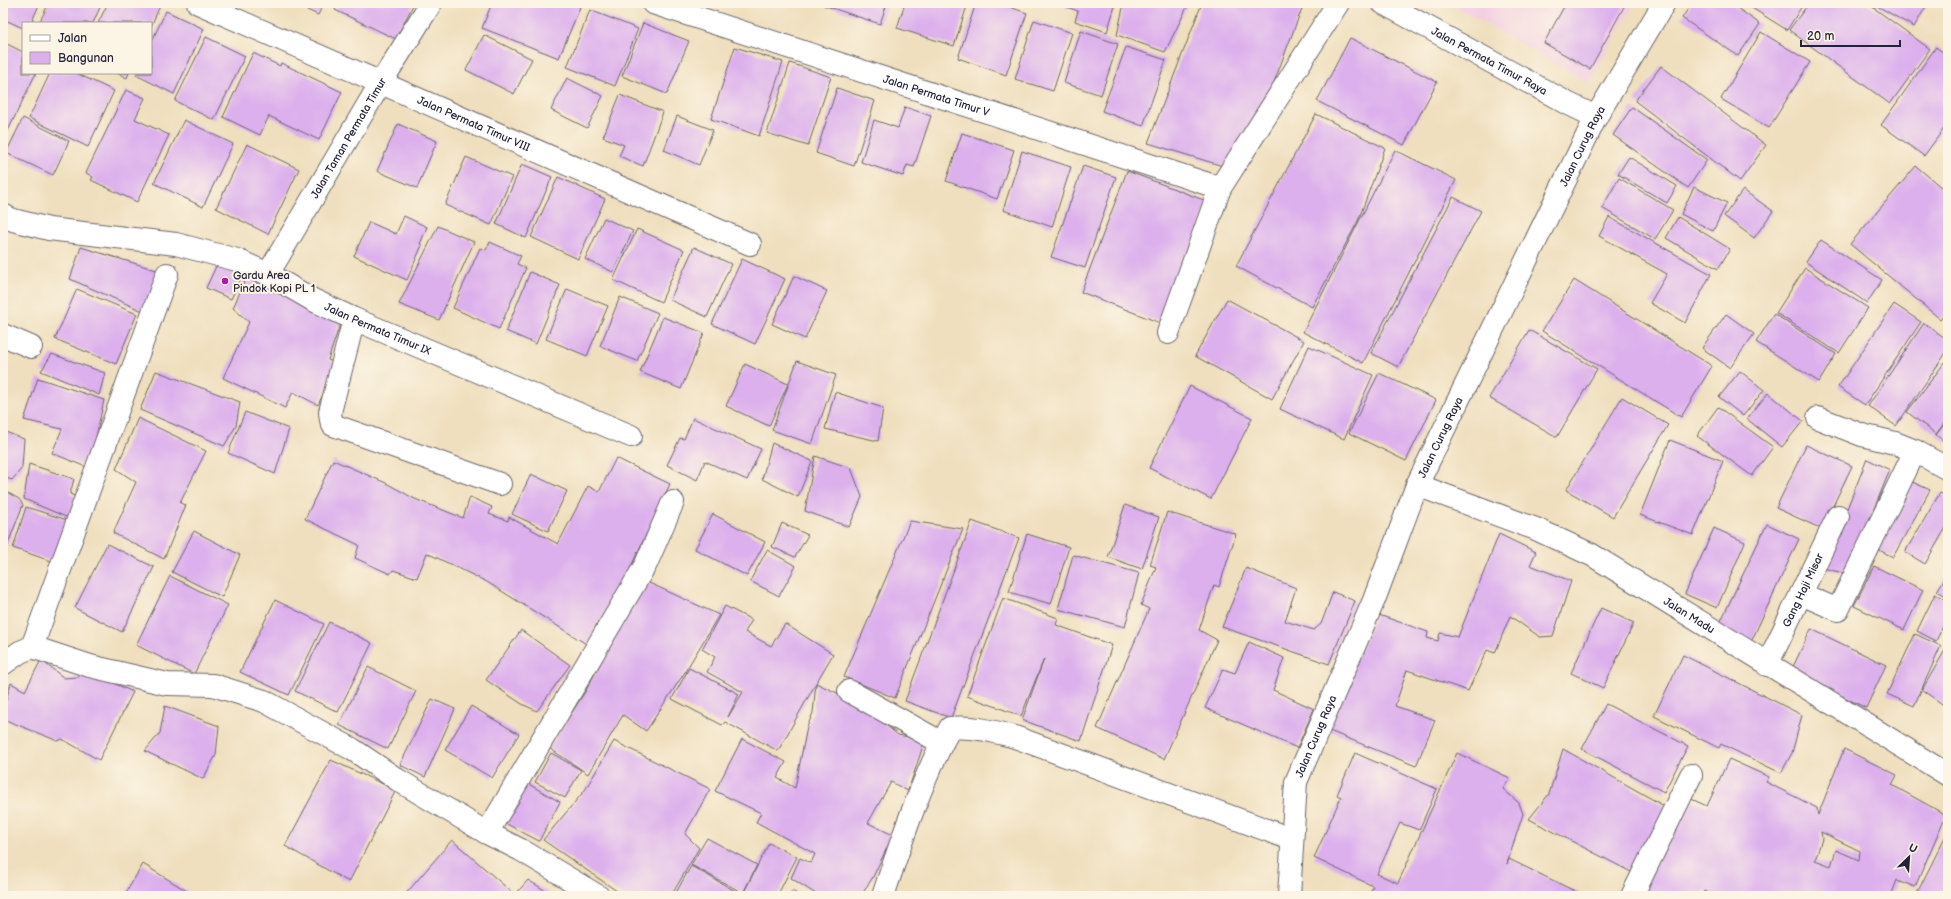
<svg xmlns="http://www.w3.org/2000/svg" width="1951" height="899" font-family="'Balsamiq Sans',sans-serif">
<style>
.built{fill:#f3cfe0}
.building{fill:#dcafed;fill-rule:evenodd}
.lines{fill:none;stroke-linecap:round;stroke-linejoin:round}
.street-casing{stroke:#6a6469;stroke-width:24}
.secondary-casing{stroke:#6a6469;stroke-width:24}
.street{stroke:#fff;stroke-width:22}
.secondary{stroke:#fff;stroke-width:22}
.poi-dot{fill:#b5179e;stroke:#fcf5e5;stroke-width:1.5}
.labels{text-anchor:middle;dominant-baseline:central;stroke-width:4;stroke-linejoin:round;paint-order:stroke}
.street-label{font-size:11px;fill:#22223b;stroke:#fcf5e5}
.poi-label{font-size:11px;fill:#22223b;stroke:#fcf5e5;text-anchor:start}
</style>
<rect width="100%" height="100%" fill="#fcf5e5"/>
<filter id="ink" filterUnits="userSpaceOnUse"><feTurbulence type="fractalNoise" baseFrequency=".025" numOctaves="2"/><feDisplacementMap in="SourceGraphic" scale="8" xChannelSelector="R" yChannelSelector="G"/><feConvolveMatrix kernelMatrix="1 2 1 2 8 2 1 2 1" color-interpolation-filters="sRGB"/></filter>
<filter id="wash" filterUnits="userSpaceOnUse"><feTurbulence type="fractalNoise" baseFrequency=".012" numOctaves="4" result="noise"/><feDisplacementMap in="SourceGraphic" scale="16" xChannelSelector="R" yChannelSelector="G"/><feGaussianBlur stdDeviation="0.9" result="paint"/><feColorMatrix in="noise" values="0 0 0 0 0 0 0 0 0 0 0 0 0 0 0 0 0 1.4 0 .05"/><feComposite in="paint" operator="in"/></filter>
<g filter="url(#wash)">
<rect width="100%" height="100%" fill="#efdfbe"/>
<!-- built -->
<path class="built" d="M1449,3H1635L1589,83Z"/>
<g id="blocks">
<!-- building -->
<path class="building" d="M3,3H40L31,23H23V28L3,19Z
M49,3H102L93,23H39Z
M108,3H154L160,6L151,26V23H98Z
M292,3H324L318,15Z
M339,3H414L396,39L335,10Z
M492,3H571L580,7L559,58L482,28Z
M823,3H887L880,24L823,5Z
M905,3H968L954,46L897,28Z
M976,3H998L1027,13L1006,75L958,58Z
M1061,3H1116L1107,32L1075,21L1078,11L1061,5Z
M1124,3H1189L1165,52L1117,35Z
M1202,3H1304L1271,90L1226,167L1148,143Z
M1566,3H1626L1590,69L1544,43Z
M1692,3H1730L1760,24L1738,56L1682,18Z
M1744,3H1804L1787,30Z
M1809,3H1867L1930,49L1890,104L1789,30Z
M1872,3H1928L1914,27Z
M590,10L638,29L615,86L567,67Z
M166,11L204,29L174,94L136,75L137,73H151V43Z
M1034,20L1072,33L1053,91L1015,79Z
M643,23L689,41L667,94L622,76Z
M1081,31L1118,44L1101,95L1064,83Z
M1761,32L1810,62L1769,128L1721,99Z
M484,35L532,59L514,94L466,70Z
M206,37L245,56L214,120L175,101Z
M1350,38L1437,82L1404,145L1317,101Z
M3,42L23,52V73H36L3,141Z
M735,47L783,62L759,136L711,119Z
M1126,47L1166,60L1143,126L1102,111Z
M1936,47L1948,56V123L1924,156L1881,125Z
M253,53L280,66L281,63L342,92L319,140L269,116L260,135L223,117Z
M790,63L831,77L808,146L767,133Z
M1661,66L1766,145L1740,181L1635,101Z
M50,73H76L114,91L88,147L29,118Z
M117,73H129L127,78Z
M567,78L603,96L587,128L551,110Z
M837,88L875,101L854,166L816,153Z
M126,90L145,98L135,119L169,135L137,202L91,180L93,177L86,173Z
M620,95L663,112L643,166L619,156L624,145L603,137Z
M905,107L931,116L914,167L907,165L903,176L861,162L874,120L898,128Z
M1632,107L1707,160L1688,188L1613,135Z
M1316,114L1385,148L1358,221L1312,307L1236,266Z
M677,116L713,130L699,165L664,150Z
M23,118L69,141L53,175L6,153Z
M184,120L233,144L203,207L154,183Z
M398,124L437,141L417,188L377,171Z
M962,133L1014,150L997,199L946,181Z
M247,144L299,169L268,234L216,208Z
M1395,150L1456,180L1363,363L1303,332Z
M1022,151L1071,167L1052,227L1003,210Z
M466,157L512,177L491,225L445,205Z
M1629,157L1677,186L1667,203L1618,174Z
M522,164L552,177L526,238L496,224Z
M1083,166L1116,177L1085,268L1051,257Z
M1916,166L1948,193V309L1940,319L1850,244Z
M1127,171L1209,202L1163,324L1081,292Z
M558,177L605,199L578,259L531,237Z
M1619,178L1673,210L1655,239L1602,208Z
M1694,187L1727,203L1713,231L1681,214Z
M1743,190L1773,211L1754,238L1724,216Z
M1453,197L1481,211L1398,367L1371,353Z
M404,216L427,227L420,244L422,245L407,280L354,256L369,222L396,234Z
M1609,217L1711,274L1685,323L1650,303L1667,274L1599,236Z
M1678,217L1730,249L1718,269L1666,238Z
M604,218L633,231L613,272L585,259Z
M438,226L474,242L439,320L399,304Z
M637,229L684,250L661,302L613,280Z
M1821,240L1882,280L1867,303L1806,262Z
M490,242L521,256L517,264L526,268L499,329L453,308L480,248L486,250Z
M81,247L163,272L145,312L70,279Z
M694,247L731,264L707,317L670,300Z
M742,259L785,279L755,344L712,324Z
M218,262L243,274L231,299L206,288Z
M1805,268L1868,308L1839,353L1776,313Z
M530,272L560,285L536,344L506,331Z
M794,276L827,291L805,339L772,324Z
M246,278L341,321L328,360L337,364L318,405L293,392L285,408L223,378L249,322L233,308Z
M1574,280L1712,366L1681,417L1542,331Z
M77,289L137,314L116,364L55,339Z
M567,289L608,306L587,356L546,339Z
M620,297L658,313L637,361L600,346Z
M1227,299L1304,341L1272,399L1195,356Z
M1894,304L1921,322L1865,405L1838,387Z
M1726,314L1754,334L1730,368L1702,348Z
M1774,314L1836,354L1819,382L1756,342Z
M663,317L704,333L681,389L640,372Z
M1924,323L1948,340V350L1896,426L1868,406Z
M1529,330L1597,369L1557,437L1489,398Z
M1309,346L1373,375L1344,439L1280,409Z
M52,354L105,373L99,395L41,371Z
M797,361L836,375L812,444L772,430Z
M1945,362L1948,364V418L1936,434L1907,412Z
M745,364L788,384L769,426L726,406Z
M156,371L240,402L236,426L224,446L140,410Z
M1740,371L1764,390L1743,416L1719,397Z
M1379,373L1436,400L1406,461L1349,433Z
M38,378L104,400L96,437L86,467L52,453L62,429L24,420Z
M1190,386L1252,418L1211,499L1149,468Z
M835,392L883,408L878,441L825,429Z
M1768,393L1803,421L1782,447L1747,419Z
M1622,397L1668,425L1613,517L1566,490Z
M1718,407L1773,447L1752,476L1697,436Z
M245,412L289,429L275,474L228,453Z
M138,418L206,451L180,503L186,505L164,559L113,533L136,482L116,469Z
M693,418L761,449L747,480L705,461L697,480L667,465L680,438L684,439Z
M1948,419V444L1936,435Z
M3,431L24,439L22,468L12,480L3,477Z
M1670,440L1723,461L1693,535L1640,515Z
M772,443L812,461L798,497L762,479Z
M1806,445L1852,466L1822,529L1776,508Z
M815,456L851,468L862,497L849,527L805,511Z
M616,458L670,484L626,577L605,625L598,621L588,645L487,582L427,553L417,578L393,570L390,574L355,558L359,545L305,519L333,460L386,483L415,499L463,518L470,497L492,507L489,514L508,521L509,517L558,544L588,486L599,492Z
M1867,459L1890,470L1847,574L1823,568Z
M29,464L74,479L70,494L79,498L73,520L24,499Z
M531,474L567,491L548,531L512,514Z
M1908,480L1930,490L1893,557L1875,548Z
M3,490L19,499L23,505L7,546L3,545Z
M1940,493L1948,497V524L1925,564L1905,552Z
M1125,505L1159,517L1142,569L1108,557Z
M26,507L67,520L54,562L13,548Z
M1167,512L1236,534L1219,587L1214,585L1199,630L1217,640L1164,759L1097,728L1149,609L1141,605L1156,567L1150,565Z
M713,514L765,542L747,576L695,549Z
M910,521L963,529L895,698L844,677Z
M972,521L1019,538L951,718L905,701Z
M782,523L808,535L795,557L772,547Z
M1767,524L1799,539L1750,644L1717,629Z
M1714,528L1745,542L1717,608L1685,594Z
M194,531L240,555L222,597L172,572Z
M1027,534L1069,547L1051,604L1009,592Z
M1499,534L1536,552L1530,565L1571,581L1553,636L1540,637L1510,616L1495,653L1487,650L1468,691L1407,670L1395,706L1435,720L1416,766L1327,730L1376,614L1428,632L1427,638L1438,641L1440,633L1458,637Z
M107,544L154,567L122,632L75,608Z
M767,550L796,566L779,596L750,581Z
M1073,555L1139,573L1125,627L1058,609Z
M1874,566L1923,590L1904,630L1854,606Z
M1246,568L1296,588L1285,621L1314,630L1321,624L1333,592L1355,601L1329,664L1222,627Z
M1948,573V597L1937,591Z
M170,576L228,605L194,674L136,645Z
M645,581L719,615L685,672L646,731L623,715L588,774L549,748L585,692Z
M1935,594L1948,601V616L1936,641L1917,631Z
M1003,598L1058,618L1056,625L1112,645L1081,741L1022,720L1044,659L1021,716L967,696Z
M275,600L324,624L289,695L240,672Z
M725,606L752,620L745,632L771,646L785,624L833,654L816,683L869,708L868,710L898,735L925,740L908,791L891,782L868,823L893,835L873,877L861,896H819L791,878L800,858L811,863L815,854L756,822L761,813L715,791L742,739L786,762L777,778L795,788L807,727L813,713L816,683L778,751L725,722L722,725L672,699L689,668L739,694L728,717L743,692L707,672L715,657L702,649Z
M1601,608L1634,623L1603,688L1571,673Z
M329,622L372,643L338,712L295,691Z
M1811,629L1886,665L1866,708L1791,671Z
M521,630L570,665L537,711L522,704L486,680Z
M1915,634L1941,646L1914,706L1887,694Z
M1249,642L1284,658L1273,690L1314,709L1297,748L1205,708L1223,669L1235,673Z
M1948,645V708L1922,690Z
M1683,655L1802,715L1792,753L1781,773L1721,744L1719,748L1654,716Z
M41,660L64,678L79,677L83,669L133,692L99,760L62,739L58,741L3,719V711L11,683L25,691Z
M368,667L416,691L388,749L339,725Z
M432,699L455,709L425,777L400,765Z
M1606,704L1688,746L1664,792L1582,749Z
M165,706L219,726L216,755L203,779L145,751L160,733Z
M471,706L519,734L492,778L445,750Z
M614,741L710,789L685,834L699,848L671,896H624L543,840L585,790Z
M1563,749L1666,807L1633,873L1529,819L1549,794Z
M1844,749L1897,775L1892,785L1946,815L1915,887L1897,880L1891,896H1714L1705,891L1702,896H1637L1689,798L1707,806L1729,759L1769,777L1766,782L1817,808L1818,815ZM1821,832L1860,851L1859,860L1836,850L1831,866L1815,860L1822,839Z
M551,753L581,770L565,798L535,782Z
M1355,753L1437,789L1419,830L1400,823L1377,874L1398,883L1457,753L1510,778L1503,789L1519,803L1523,814L1507,864L1509,859L1585,896H1369L1373,886L1314,858L1341,797L1337,795Z
M331,760L396,790L349,882L285,846Z
M525,782L560,802L539,841L503,822Z
M1948,831V896H1916L1918,891Z
M707,838L757,865L743,893L691,865Z
M452,840L515,895L528,880L554,896H404Z
M769,843L797,857L777,896H753L744,892Z
M143,864L195,896H124Z
M691,866L744,896H674Z
M792,891L800,896H789Z"/>
</g>
</g>
<g filter="url(#ink)">
<use href="#blocks" fill-opacity="0" stroke="#6a6469" stroke-width="1"/>
<g class="lines">
<!-- street casing -->
<g class="street-casing">
<g id="street">
<path id="s1" d="M198,3L750,244"/>
<path id="s2" d="M653,3L1220,188"/>
<path id="s3" d="M1383,3L1569,104L1596,117"/>
<path id="s4" d="M3,215L13,220L49,229L176,244L237,260L268,274L313,300L354,319L631,436"/>
<path id="s5" d="M268,274L380,84L431,3"/>
<path d="M354,319L330,412L331,420L333,425L500,484"/>
<path d="M1168,333L1220,188L1338,3"/>
<path d="M3,335L31,347"/>
<path d="M1818,418L1862,435L1895,443L1915,451L1948,469"/>
<path id="s6" d="M1417,485L1536,529L1592,555L1948,775"/>
<path d="M1801,594L1838,610L1915,451"/>
<path d="M32,647L167,274"/>
<path d="M3,664L20,652L32,647L90,666L167,684L213,685L264,701L352,749L398,780L487,833L521,850L598,896"/>
<path id="s7" d="M1767,665L1838,516"/>
<path d="M849,691L942,743"/>
<path d="M487,833L646,564L673,502"/>
<path d="M883,896C902,839 921,781 950,728C973,726 992,731 1015,737L1291,839"/>
<path d="M1632,896L1691,775"/>
</g>
</g>
<!-- secondary casing -->
<g class="secondary-casing">
<g id="secondary">
<path id="s8" d="M1289,896L1296,782L1374,600L1417,485L1596,117L1664,3"/>
</g>
</g>
<!-- street -->
<use href="#street" class="street"/>
<!-- secondary -->
<use href="#secondary" class="secondary"/>
</g>
</g>
<!-- markers -->
<circle class="poi-dot" cx="225" cy="281" r="4"/>
<g class="labels">
<!-- street labels -->
<g class="street-label">
<text stroke="none"><textPath href="#s3" startOffset="121">Jalan Permata Timur Raya</textPath></text>
<text stroke="none"><textPath href="#s2" startOffset="298">Jalan Permata Timur V</textPath></text>
<text stroke="none"><textPath href="#s1" startOffset="301">Jalan Permata Timur VIII</textPath></text>
<text stroke="none"><textPath href="#s5" startOffset="158">Jalan Taman Permata Timur</textPath></text>
<text stroke="none"><textPath href="#s8" startOffset="812">Jalan Curug Raya</textPath></text>
<text stroke="none"><textPath href="#s4" startOffset="396">Jalan Permata Timur IX</textPath></text>
<text stroke="none"><textPath href="#s8" startOffset="488">Jalan Curug Raya</textPath></text>
<text stroke="none"><textPath href="#s7" startOffset="83">Gang Haji Misar</textPath></text>
<text stroke="none"><textPath href="#s6" startOffset="303">Jalan Madu</textPath></text>
<text stroke="none"><textPath href="#s8" startOffset="164">Jalan Curug Raya</textPath></text>
</g>
<!-- poi labels -->
<g class="poi-label">
<text x="233" y="275">Gardu Area<tspan x="233" dy="13">Pindok Kopi PL 1</tspan></text>
</g>
</g>
<!-- margin -->
<rect width="1951" height="899" fill="none" stroke="#fcf5e5" stroke-width="16"/>
<!-- legend -->
<rect x="22" y="22" width="130" height="52" fill="#fcf5e5" stroke="#a5a1a1"/>
<rect x="30" y="35" width="20" height="6" fill="#ffffff" stroke="#a5a1a1"/>
<text x="58" y="42" font-size="12" fill="#22223b">Jalan</text>
<rect x="30" y="52" width="20" height="12" fill="#dcafed" stroke="#a5a1a1"/>
<text x="58" y="62" font-size="12" fill="#22223b">Bangunan</text>
<!-- north arrow -->
<g transform="translate(1909 857) rotate(25)" stroke="#fcf5e5" stroke-width="3" paint-order="stroke">
<path d="M0-3L7 15L0 10L-7 15Z" fill="#22223b"/>
<text y="-6" font-size="11" font-weight="bold" text-anchor="middle" fill="#22223b">U</text>
</g>
<!-- scale -->
<path d="M1801 40v6h99v-6" fill="none" stroke="#22223b" stroke-width="2"/>
<text x="1807" y="40" font-size="12" fill="#22223b" stroke="#fcf5e5" stroke-width="3" paint-order="stroke">20 m</text>
</svg>
